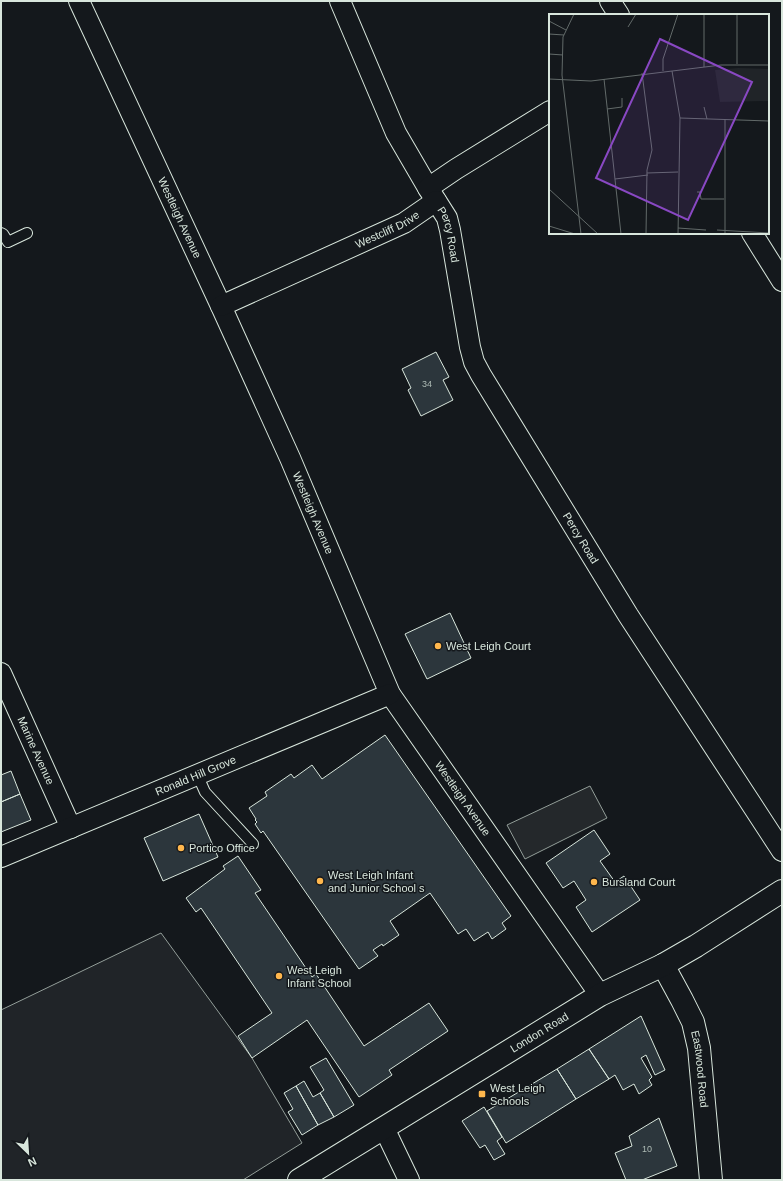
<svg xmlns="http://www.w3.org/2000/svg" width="783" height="1181" font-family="Arial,sans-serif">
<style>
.green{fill:#202428;stroke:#939e99}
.parking{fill:#24282b;stroke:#939e99}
.building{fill:#2c363c;stroke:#d8e6dc}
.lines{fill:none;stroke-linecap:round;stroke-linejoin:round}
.lane-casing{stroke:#d8e6dc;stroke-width:12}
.street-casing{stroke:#d8e6dc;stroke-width:22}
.secondary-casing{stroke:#d8e6dc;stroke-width:24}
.primary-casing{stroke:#d8e6dc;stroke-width:24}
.lane{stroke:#14181c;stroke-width:10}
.street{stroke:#14181c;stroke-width:20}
.secondary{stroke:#14181c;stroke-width:22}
.primary{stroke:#14181c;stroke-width:22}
.poi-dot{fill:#ffb74d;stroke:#14181c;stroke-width:1.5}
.labels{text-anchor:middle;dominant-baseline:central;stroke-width:3;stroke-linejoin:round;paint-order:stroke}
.number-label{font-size:9px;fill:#adbab4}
.street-label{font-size:11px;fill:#d8e6dc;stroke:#14181c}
.poi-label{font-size:11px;fill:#d8e6dc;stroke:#14181c;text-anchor:start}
.inset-road{fill:none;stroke:#626a69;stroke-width:1}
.view{fill:#8948c3;fill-opacity:0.15;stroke:#8948c3;stroke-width:2}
.inset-edge{fill:none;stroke:#d8e6dc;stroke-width:2}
</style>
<rect width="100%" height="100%" fill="#14181c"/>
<!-- green -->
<path class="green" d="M161,933L252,1058L302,1143L243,1180H1V1010Z"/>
<!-- parking -->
<path class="parking" d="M590,786L607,818L525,859L507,825Z"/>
<!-- building -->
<path class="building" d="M436,352L449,377L443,380L453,400L421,416L408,390L411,388L402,369Z
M450,613L471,658L427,679L405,634Z
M385,735L511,916L502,923L506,929L492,939L488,932L474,941L466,929L458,934L430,893L390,921L399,935L383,946L382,944L373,950L378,956L359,969L263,831L261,833L255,824L257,822L255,820L256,819L249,808L267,796L265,792L291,774L294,778L312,765L322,779Z
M11,771L20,794L1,802V775Z
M20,794L31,820L1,832V802Z
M199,814L218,857L163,881L144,838Z
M594,830L610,854L600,861L615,882L624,876L640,900L592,932L576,907L586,900L574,881L563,888L546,863Z
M238,856L261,890L255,893L312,977L316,974L364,1046L429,1003L448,1031L389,1070L392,1075L359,1097L307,1020L252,1058L238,1036L272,1013L201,908L196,912L186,898L225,869L223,866Z
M641,1016L665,1070L655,1075L646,1055L641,1058L652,1077L649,1080L652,1085L639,1094L634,1084L623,1090L615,1075L609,1079L589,1049Z
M589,1049L609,1079L576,1099L557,1069Z
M326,1058L354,1105L334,1117L320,1093L324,1090L310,1067Z
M557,1069L576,1099L506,1143L487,1111Z
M304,1081L313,1097L320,1093L334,1117L318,1125L296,1086Z
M296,1086L318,1125L302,1135L288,1112L293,1109L284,1093Z
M484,1107L502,1137L497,1141L505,1154L494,1160L485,1145L480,1148L462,1121Z
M659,1118L677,1166L642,1180H626L615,1153L632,1146L629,1136Z"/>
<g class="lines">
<!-- lane casing -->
<g class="lane-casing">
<path id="lane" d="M1,233L3,234L8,242L27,233
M197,774L205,792L253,844"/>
</g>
<!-- street casing -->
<g class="street-casing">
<g id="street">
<path id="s1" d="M79,1L221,306L290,458L390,694L600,995"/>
<path id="s2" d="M340,1L396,133L428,188L447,218L450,230L470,347L474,362L481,375L628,615L782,851"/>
<path d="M610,1L619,15"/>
<path d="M428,188L456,169L550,111"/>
<path d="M752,233L782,281"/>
<path id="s3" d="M221,306L404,223L436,201"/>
<path id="s4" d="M1,673L71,828"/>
<path id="s5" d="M1,857L390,694"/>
<path d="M384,1128L409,1180"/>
</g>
</g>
<!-- secondary casing -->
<g class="secondary-casing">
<g id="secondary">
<path id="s6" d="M663,965L682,1000L693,1022L699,1048L711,1180"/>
</g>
</g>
<!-- primary casing -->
<g class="primary-casing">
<g id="primary">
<path id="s7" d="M299,1180L600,995L663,965L696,946L782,891"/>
</g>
</g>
<!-- lane -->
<use href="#lane" class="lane"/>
<!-- street -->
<use href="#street" class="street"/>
<!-- secondary -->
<use href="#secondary" class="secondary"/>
<!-- primary -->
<use href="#primary" class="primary"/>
</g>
<!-- markers -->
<g class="poi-dot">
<circle cx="438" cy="646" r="4"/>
<circle cx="181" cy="848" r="4"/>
<circle cx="320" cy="881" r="4"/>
<circle cx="594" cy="882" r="4"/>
<circle cx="279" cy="976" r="4"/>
<rect x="478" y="1090" width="8" height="8" rx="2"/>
</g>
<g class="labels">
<!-- number labels -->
<g class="number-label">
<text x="427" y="384">34</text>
<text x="647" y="1149">10</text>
</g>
<!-- street labels -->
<g class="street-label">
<text stroke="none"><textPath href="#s1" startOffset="239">Westleigh Avenue</textPath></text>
<text stroke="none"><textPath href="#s3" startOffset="183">Westcliff Drive</textPath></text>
<text stroke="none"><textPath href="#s2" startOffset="259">Percy Road</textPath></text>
<text stroke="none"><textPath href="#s1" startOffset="563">Westleigh Avenue</textPath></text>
<text stroke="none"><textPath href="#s2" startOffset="595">Percy Road</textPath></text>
<text stroke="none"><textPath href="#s4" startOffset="85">Marine Avenue</textPath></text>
<text stroke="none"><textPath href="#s5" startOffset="211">Ronald Hill Grove</textPath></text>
<text stroke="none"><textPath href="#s1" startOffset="887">Westleigh Avenue</textPath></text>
<text stroke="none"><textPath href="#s7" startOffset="282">London Road</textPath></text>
<text stroke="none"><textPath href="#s6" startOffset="112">Eastwood Road</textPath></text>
</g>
<!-- poi labels -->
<g class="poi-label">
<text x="446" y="646">West Leigh Court</text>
<text x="189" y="848">Portico Office</text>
<text x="328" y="875">West Leigh Infant<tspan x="328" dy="13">and Junior School s</tspan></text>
<text x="602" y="882">Bursland Court</text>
<text x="287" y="970">West Leigh<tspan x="287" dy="13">Infant School</tspan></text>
<text x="490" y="1088">West Leigh<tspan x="490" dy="13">Schools</tspan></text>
</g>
</g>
<!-- overview -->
<g transform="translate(549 14)">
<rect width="220" height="220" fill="#14181c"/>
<path d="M189,54L220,55V87L171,88L166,56Z" fill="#202428"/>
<path class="inset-road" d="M25,0L14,23L13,61L32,220M155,0V53M188,0V50M0,7L17,16M79,13L87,0M0,20L15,21M0,40L14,41M114,57V45L129,0M123,57L131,104L129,220M93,59L103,136L98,156L97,220M0,65L42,67L172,51H220M55,65L72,220M155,93L158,105M58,95L73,93V84M131,104L220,107M176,105V220M98,159L129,158M66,165L99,161M0,175L49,220M148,178H151L152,185H175M0,212L26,220M129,214L157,216M168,216L220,219"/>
<path class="view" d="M111,25L203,68L139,206L47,164Z"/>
<rect width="220" height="220" class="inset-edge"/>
</g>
<!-- border -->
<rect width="783" height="1181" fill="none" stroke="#d8e6dc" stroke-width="4"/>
<!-- north arrow -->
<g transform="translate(28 1153) rotate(155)" stroke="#14181c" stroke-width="3" paint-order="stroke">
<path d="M0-3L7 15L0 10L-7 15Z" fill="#d8e6dc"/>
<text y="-6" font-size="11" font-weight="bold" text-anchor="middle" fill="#d8e6dc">N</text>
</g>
</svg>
